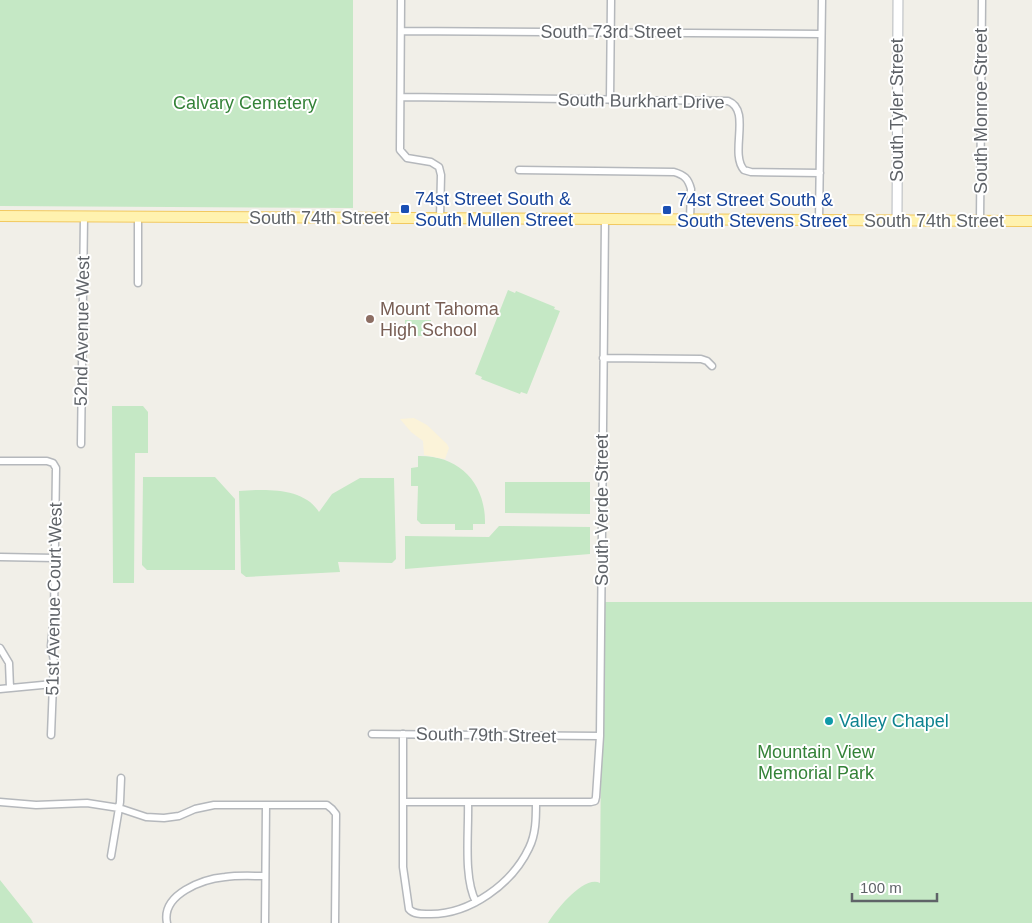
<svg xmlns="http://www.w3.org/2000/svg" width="1032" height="923" font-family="Arial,sans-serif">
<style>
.green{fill:#c5e8c5}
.sand{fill:#fbf3d9}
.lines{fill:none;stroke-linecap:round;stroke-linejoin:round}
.street-casing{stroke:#b5b8bc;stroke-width:9}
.secondary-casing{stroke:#b6babf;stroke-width:11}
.primary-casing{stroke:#f2c960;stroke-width:12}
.street{stroke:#fff;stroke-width:6}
.secondary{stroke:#fff;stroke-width:9}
.primary{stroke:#fff2af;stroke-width:10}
.transit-dot{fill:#1a4fb4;stroke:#fff;stroke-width:2}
.education-dot{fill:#8d6e63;stroke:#fff;stroke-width:2}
.culture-dot{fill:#0f9aa8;stroke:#fff;stroke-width:2}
.labels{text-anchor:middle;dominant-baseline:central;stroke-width:4;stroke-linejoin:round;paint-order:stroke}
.street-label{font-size:18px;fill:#5f6368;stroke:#fff}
.park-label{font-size:18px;fill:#348238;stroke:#fff}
.transit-label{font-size:18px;fill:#164399;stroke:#fff;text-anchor:start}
.education-label{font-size:18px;fill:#785e54;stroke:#fff;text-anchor:start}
.culture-label{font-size:18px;fill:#0d838f;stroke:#fff;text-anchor:start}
</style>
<rect width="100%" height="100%" fill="#f1efe8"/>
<!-- green -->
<path class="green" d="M0,0H353V208L0,206Z
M508,290L515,293L516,291L555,307L554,309L560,311L527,394L521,392L520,394L481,379L482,377L475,374Z
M405,320H431V336H405Z
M112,406H143L148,412V453H135L134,583H113Z
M418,456C459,455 486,483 485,524H473V530H455V524H421L417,520L418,486H411V468L418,467Z
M143,477H215L235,499V570H147L142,565Z
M360,478H394L396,559L392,563L338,562L340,572L246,577L241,573L239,491C264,489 304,487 319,512L332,494Z
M505,482H590V514L505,513Z
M499,526L590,527V554L405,569V536L489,537Z
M602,602H1032V923H548C556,910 584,875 600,883Z
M0,880L31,919L33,923H0Z"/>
<!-- sand -->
<path class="sand" d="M414,418L427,425L447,444L449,448L445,459L424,455L423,441L411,432L400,419Z"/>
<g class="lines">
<!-- street casing -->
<g class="street-casing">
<path id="street" d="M401,0L400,150L407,158L431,162L439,167L441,175L440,218
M401,31L821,34
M401,97L728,101C752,110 729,153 744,170L751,172L820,173
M610,100L611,0
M519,170L674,172C684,175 688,178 691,189L690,219
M138,217V283
M819,221L822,0
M980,221L982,0
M603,358L701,359L707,361L712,366
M81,444L84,217
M0,461H47L53,463L56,468L54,616L51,646L54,661L53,684L51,735
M0,557L55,558
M0,648L9,663L10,688
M0,689L53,684
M372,734L600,736
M403,734V867L409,909C414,915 423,914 431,914C470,914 512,884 529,848C536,834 536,818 536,803
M0,802L36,805L87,803L119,808L146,817L164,818L179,816L195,809L214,805H327L332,809L336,814L335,923
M403,802H591L595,801L596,797L600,736L605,219
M468,802C469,830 463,878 476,902
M111,856L120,802L121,778
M167,923C161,894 203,879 225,877C238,875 252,876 265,876
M265,923L266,805"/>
</g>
<!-- secondary casing -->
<g class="secondary-casing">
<path id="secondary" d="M897,221L898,0"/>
</g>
<!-- primary casing -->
<g class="primary-casing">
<path id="primary" d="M0,216L1032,221"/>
</g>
<!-- street -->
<use href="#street" class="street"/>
<!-- secondary -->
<use href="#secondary" class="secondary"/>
<!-- primary -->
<use href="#primary" class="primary"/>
</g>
<!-- markers -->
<g class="transit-dot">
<rect x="400" y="204" width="10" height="10" rx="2.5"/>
<rect x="662" y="205" width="10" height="10" rx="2.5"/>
</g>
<circle class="education-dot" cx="370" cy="319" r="5"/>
<circle class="culture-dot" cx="829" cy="721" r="5"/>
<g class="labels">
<!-- street labels -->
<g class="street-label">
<text x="611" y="32">South 73rd Street</text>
<text transform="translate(641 101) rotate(1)">South Burkhart Drive</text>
<text transform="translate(897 110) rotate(-90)">South Tyler Street</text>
<text transform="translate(981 111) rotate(-90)">South Monroe Street</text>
<text x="319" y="218">South 74th Street</text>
<text x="934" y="221">South 74th Street</text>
<text transform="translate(82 331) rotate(-89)">52nd Avenue West</text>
<text transform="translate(602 510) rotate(-90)">South Verde Street</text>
<text transform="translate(54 599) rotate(-89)">51st Avenue Court West</text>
<text transform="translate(486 735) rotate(1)">South 79th Street</text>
</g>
<!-- park labels -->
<g class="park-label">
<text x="245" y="103">Calvary Cemetery</text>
<text x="816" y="752">Mountain View<tspan x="816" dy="21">Memorial Park</tspan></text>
</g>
<!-- transit labels -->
<g class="transit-label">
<text x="415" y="199">74st Street South &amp;<tspan x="415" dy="21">South Mullen Street</tspan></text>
<text x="677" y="200">74st Street South &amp;<tspan x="677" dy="21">South Stevens Street</tspan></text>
</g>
<!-- education labels -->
<g class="education-label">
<text x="380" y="309">Mount Tahoma<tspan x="380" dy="21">High School</tspan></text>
</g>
<!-- culture labels -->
<g class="culture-label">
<text x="839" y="721">Valley Chapel</text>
</g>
</g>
<!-- scale -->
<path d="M852 893v8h85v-8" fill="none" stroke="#5f6368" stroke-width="2.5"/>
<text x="860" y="893" font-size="15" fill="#5f6368" stroke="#ffffff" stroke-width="4" paint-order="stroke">100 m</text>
</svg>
